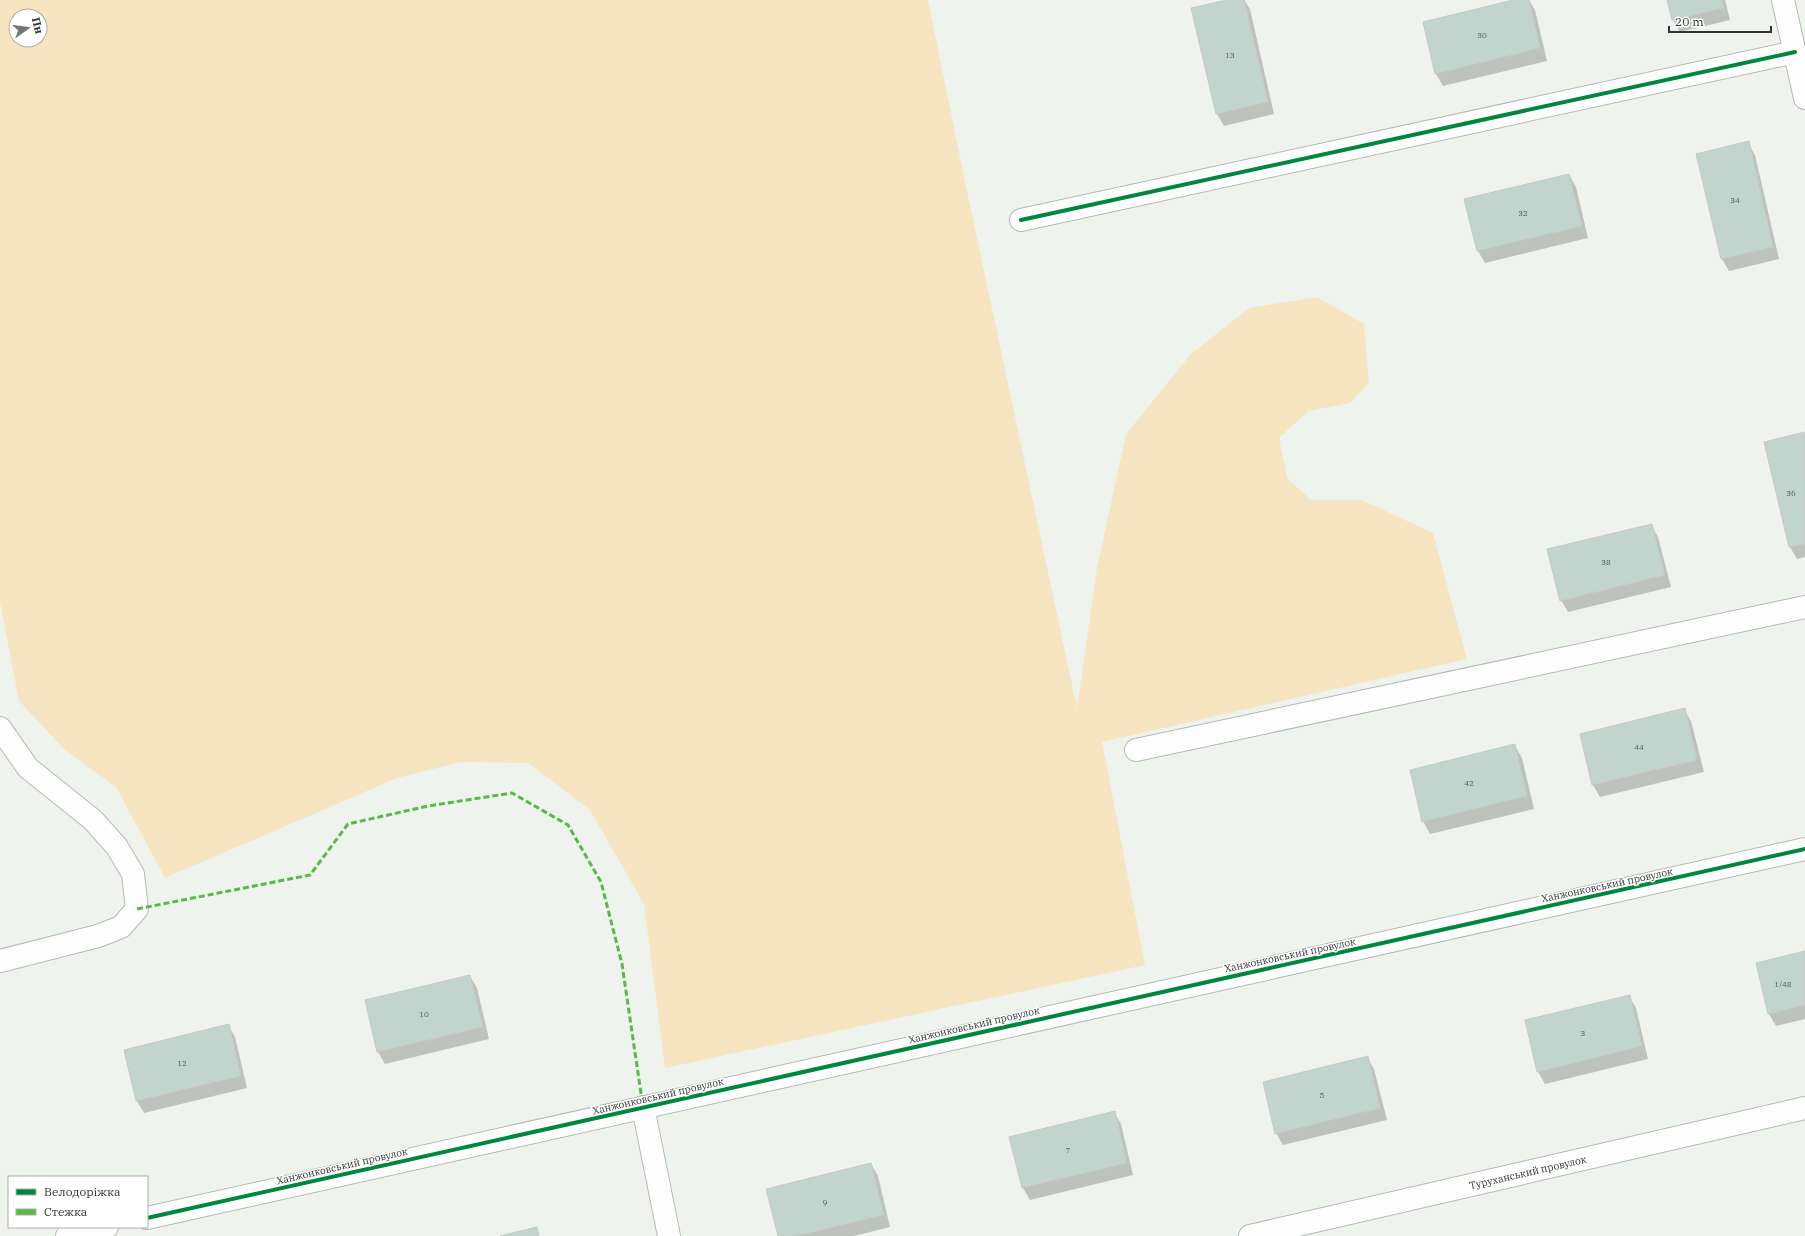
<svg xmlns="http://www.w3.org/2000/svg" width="1805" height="1236" font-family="'IBM Plex Serif',serif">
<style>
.green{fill:#f7e5c2;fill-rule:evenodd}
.shadow{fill:#0003}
.building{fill:#c1d5ce;stroke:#c5c9c6}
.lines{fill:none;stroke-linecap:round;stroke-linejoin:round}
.minor-casing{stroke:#b6bab6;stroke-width:24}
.minor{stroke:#fcfdfc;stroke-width:22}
.quiet{stroke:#58b947;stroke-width:3;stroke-dasharray:6 3;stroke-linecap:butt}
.cycleway-casing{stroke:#fff;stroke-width:6}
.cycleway{stroke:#00873e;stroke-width:4}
.labels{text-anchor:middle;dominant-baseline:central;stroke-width:3;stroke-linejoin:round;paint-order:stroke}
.number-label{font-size:8px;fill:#545c58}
.street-label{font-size:10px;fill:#303430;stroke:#fff}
</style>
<rect width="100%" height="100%" fill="#eef3ed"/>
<!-- green -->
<path class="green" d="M0,0H928L967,191L1077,708L1097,568L1126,434L1191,354L1249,308L1317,297L1364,324L1369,383L1350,403L1308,411L1279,438L1287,478L1311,500H1362L1433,533L1467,659L1102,742L1145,965L665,1068L644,904L590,810L528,763L461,762L397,778L165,878L116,787L64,749L19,701L0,602ZM16,16H40V40H16Z"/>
<!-- shadow -->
<path class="shadow" d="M1232,0H1244L1250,9L1274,114L1224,126L1217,114Z
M1518,0H1529L1535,10L1547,61L1443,86L1436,74Z
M1668,0H1725L1730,20L1680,32L1673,20Z
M1748,143L1755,155L1779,259L1729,271L1722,259L1698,154Z
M1569,175L1576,187L1588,238L1485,263L1478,251L1465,200Z
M1805,433V557L1797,559L1790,547L1765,443Z
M1651,525L1658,537L1671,587L1568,612L1561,600Z
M1684,709L1691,721L1704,772L1600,797L1593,785L1581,734Z
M1515,746L1522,758L1534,809L1430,834L1423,821Z
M1805,952V1019L1776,1026L1769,1014L1757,963Z
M470,976L477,988L489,1039L385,1064L378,1052L366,1001Z
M1629,996L1636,1008L1648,1059L1545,1084L1538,1072Z
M228,1025L235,1037L247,1088L144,1113L137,1101L125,1050Z
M1367,1057L1374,1069L1387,1120L1283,1145L1276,1133Z
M1114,1112L1121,1124L1133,1175L1030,1200L1023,1188Z
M871,1164L878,1176L890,1227L854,1236H779Z"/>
<!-- building -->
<path class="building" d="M1227,0H1244L1268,102L1216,114L1191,8Z
M1513,0H1529L1540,48L1435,74L1423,22Z
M1667,0H1722L1724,8L1672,20Z
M1749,141L1773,247L1721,259L1696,154Z
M1569,174L1582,226L1477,251L1464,199Z
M1805,432V544L1789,547L1764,442Z
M1652,524L1665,575L1560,601L1547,549Z
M1685,708L1697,760L1592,785L1580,734Z
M1515,744L1527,796L1422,822L1410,770Z
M1805,951V1005L1768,1014L1756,963Z
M470,975L483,1027L377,1052L365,1000Z
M1630,995L1642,1046L1537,1072L1525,1020Z
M229,1024L241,1076L136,1101L124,1050Z
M1368,1056L1380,1108L1275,1134L1263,1082Z
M1115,1111L1127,1163L1022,1188L1009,1137Z
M871,1163L884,1215L797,1236H778L766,1189Z
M537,1227L539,1236H500Z"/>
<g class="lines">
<!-- minor casing -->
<g class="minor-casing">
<g id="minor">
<path d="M1783,0L1805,98"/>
<path d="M1021,220L1795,52"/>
<path d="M0,728L28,768L93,820L117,847L133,874L137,909L121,927L98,936L0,961"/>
<path d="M1136,750L1805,607"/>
<path d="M643,1107L669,1236"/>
<path d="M147,1218L1805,849"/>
<path d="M67,1236L107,1227"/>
<path id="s1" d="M1250,1236L1805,1108"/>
</g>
</g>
<!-- minor -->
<use href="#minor" class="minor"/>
<!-- quiet -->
<path class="quiet" d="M137,909L310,875L348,824L428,806L512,793L568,825L601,882L622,964L643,1107"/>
<!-- cycleway casing -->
<g class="cycleway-casing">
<path id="cycleway" d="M1021,220L1795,52
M147,1218L1805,849"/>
</g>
<!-- cycleway -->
<use href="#cycleway" class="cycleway"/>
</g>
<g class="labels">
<!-- number labels -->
<g class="number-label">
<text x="1482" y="35">30</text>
<text x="1230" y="55">13</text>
<text x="1735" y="200">34</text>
<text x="1523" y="213">32</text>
<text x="1791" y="493">36</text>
<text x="1606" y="562">38</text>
<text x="1639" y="747">44</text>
<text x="1469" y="783">42</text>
<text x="1783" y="984">1/48</text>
<text x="424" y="1014">10</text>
<text x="1583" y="1033">3</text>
<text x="182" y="1063">12</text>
<text x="1322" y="1095">5</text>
<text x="1068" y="1150">7</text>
<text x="825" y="1202">9</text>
</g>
<!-- street labels -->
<g class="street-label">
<text transform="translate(1607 885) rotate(-12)">Ханжонковський провулок</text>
<text transform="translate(1290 955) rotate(-12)">Ханжонковський провулок</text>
<text transform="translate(974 1025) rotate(-13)">Ханжонковський провулок</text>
<text transform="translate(658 1096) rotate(-13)">Ханжонковський провулок</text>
<text transform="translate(342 1166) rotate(-13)">Ханжонковський провулок</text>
<text stroke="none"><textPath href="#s1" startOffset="285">Туруханський провулок</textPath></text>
</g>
</g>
<!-- legend -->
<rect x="8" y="1176" width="140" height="52" fill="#ffffff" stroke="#acaeac"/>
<rect x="16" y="1189" width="20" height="6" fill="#00873e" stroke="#acaeac"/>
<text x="44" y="1196" font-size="12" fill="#303430">Велодоріжка</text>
<rect x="16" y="1209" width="20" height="6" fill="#58b947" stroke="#acaeac"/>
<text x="44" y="1216" font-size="12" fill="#303430">Стежка</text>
<!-- north arrow -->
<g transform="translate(28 28) rotate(76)"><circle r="19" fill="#ffffff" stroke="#acaeac"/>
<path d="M0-3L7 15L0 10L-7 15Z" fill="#727772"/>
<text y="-6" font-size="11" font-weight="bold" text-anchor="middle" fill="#303430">Пн</text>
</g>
<!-- scale -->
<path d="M1669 26v6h102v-6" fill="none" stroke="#303430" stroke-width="2"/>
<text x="1675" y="26" font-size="12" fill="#303430" stroke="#ffffff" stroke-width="3" paint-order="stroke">20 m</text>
</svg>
